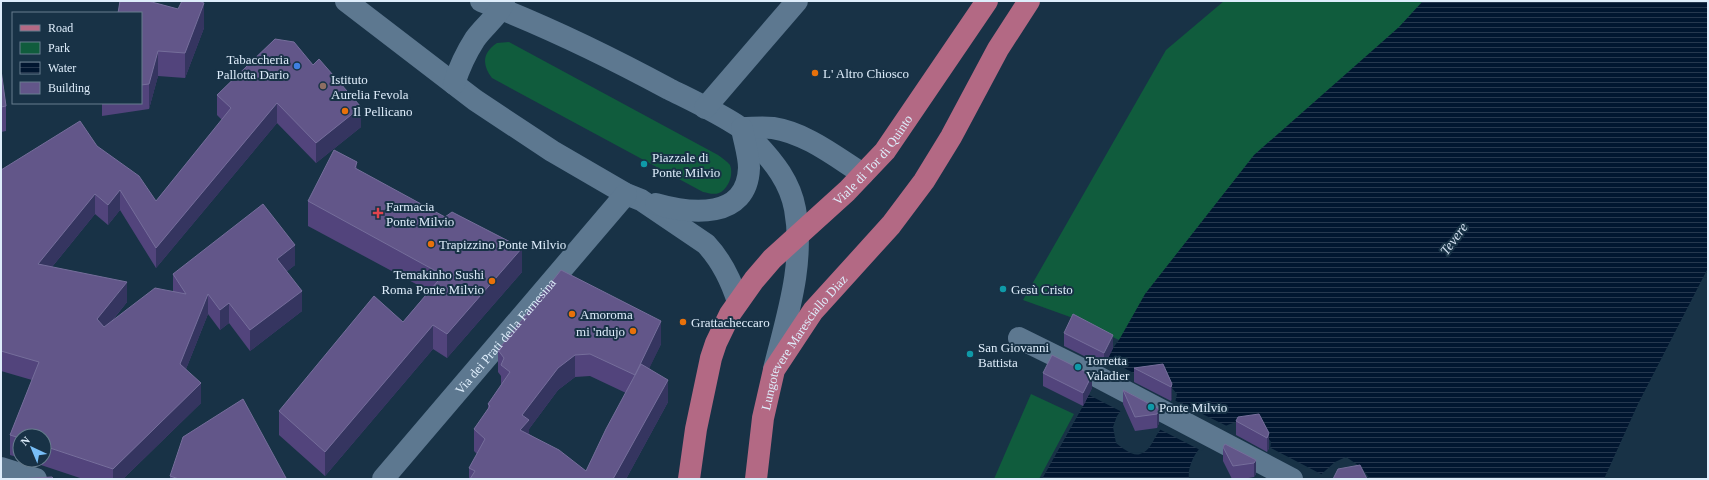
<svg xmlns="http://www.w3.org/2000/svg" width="1709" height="480" font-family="Georgia,serif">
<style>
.green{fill:#105c3d}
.water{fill:url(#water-rules);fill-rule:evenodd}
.pier{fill:#183246}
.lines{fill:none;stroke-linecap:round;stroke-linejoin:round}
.minor{stroke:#5d7890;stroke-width:22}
.major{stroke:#b36984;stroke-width:22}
.wall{fill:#52447c;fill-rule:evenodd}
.shaded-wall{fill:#353560}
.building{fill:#625689;stroke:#756e9b}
.shop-dot{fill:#3f7fe0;stroke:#183246;stroke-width:1.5}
.food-dot{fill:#e8710a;stroke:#183246;stroke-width:1.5}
.education-dot{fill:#8d6e63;stroke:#183246;stroke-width:1.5}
.culture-dot{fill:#0f9aa8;stroke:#183246;stroke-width:1.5}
.health-dot{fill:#e0444e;stroke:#183246;stroke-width:1.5}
.labels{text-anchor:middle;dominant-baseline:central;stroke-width:4;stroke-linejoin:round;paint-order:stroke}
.poi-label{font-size:13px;fill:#deedfb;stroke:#183246;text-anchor:start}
.street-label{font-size:13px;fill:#deedfb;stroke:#183246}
.water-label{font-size:14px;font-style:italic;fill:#d2dfef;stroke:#183246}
</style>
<defs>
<pattern id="water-rules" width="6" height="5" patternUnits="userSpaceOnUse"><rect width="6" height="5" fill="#011630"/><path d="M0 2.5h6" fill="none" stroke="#26384f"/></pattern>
</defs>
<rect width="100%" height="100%" fill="#183246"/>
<!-- green -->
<path class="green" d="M1224,1H1423L1119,340L1073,318L1023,300L1166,50Z
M509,42L718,155C722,158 727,161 730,165C734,175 728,189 719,193C714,195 708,193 703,192L492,78C482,65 482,53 497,43Z
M1031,394L1074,414L1039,479H994Z"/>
<!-- water -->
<path class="water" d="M1423,1H1708V268L1638,404L1604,479H1370L1361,467L1346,457L1335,462L1316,479H1256L1269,457L1271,442L1267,436L1246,421C1241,422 1235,422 1230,424C1211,432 1186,457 1189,479H1042L1083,406L1113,348L1119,340L1145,294L1254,155L1399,27ZM1146,375L1163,377L1177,394C1174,410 1167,420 1158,433C1153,440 1150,451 1140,454C1133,457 1121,447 1116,443L1113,427L1117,416Z"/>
<!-- pier -->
<path class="pier" d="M1105,358L1145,379L1122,412L1087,394Z
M1174,400L1229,427L1212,438L1202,451L1159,429L1164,424Z
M1269,447L1323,475L1319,479H1258L1255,478L1267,456Z"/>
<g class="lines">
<!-- minor -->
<g class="minor">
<path d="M346,1L475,100L552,151L626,194L641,200L706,244C722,261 731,280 738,302"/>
<path d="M481,1C546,26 608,56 669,89C693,101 719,113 741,128C746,132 751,138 756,143C774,162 790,182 795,209C805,264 787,316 774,369"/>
<path d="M454,84C459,68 466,53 475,39C485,25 499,16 504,1"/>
<path d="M705,108L797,1"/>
<path d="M742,128C752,128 763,127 773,128C806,133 836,157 863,174"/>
<path d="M656,204C691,214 747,220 749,168C749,155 744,141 742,128"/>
<path d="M1019,338L1098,377L1292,479"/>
<path d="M1,468L36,479"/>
<path id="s1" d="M383,479L626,194"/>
</g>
<!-- major -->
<g class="major">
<path id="s2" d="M689,479L696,429L711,358L716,343L730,314L754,280L772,259L847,191L885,151L987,1"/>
<path id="s3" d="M756,479L763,418L774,370L813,311L891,225L924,181L951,137L998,49L1029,1"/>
</g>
</g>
<!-- wall -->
<path class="wall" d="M141,13L204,28L185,78L158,76L149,109L102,116V103H141Z
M275,39L361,127L316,163L277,123L156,268L120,210L108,225L95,214L52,267L127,302L112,321L173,291V274L295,265L286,272L302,311L250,351L229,323L220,330L208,314L186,369L201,403L123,479H83L26,460H44V436H20V458L10,455V435L32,380L1,371V170L97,146L156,201L222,120L217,115V95Z
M1,70L6,106V131L1,132Z
M357,170L522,272L447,358L433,349L325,476L279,435V411L403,322L429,291L308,226V201Z
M1064,333L1113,348L1104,366L1064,346Z
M661,344L649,368L668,402L626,479H469V468L477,454L474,451V429L488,409V404L501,385V376L498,372V350ZM590,376L626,393L586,471L529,434V429L558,390L575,377Z
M1134,368L1172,384V398L1171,401L1134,382Z
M1043,373L1092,388L1083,406L1043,386Z
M1123,390L1159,409V423L1157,428L1135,431L1123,404Z
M1236,421L1269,433V448L1267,452L1236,435Z
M1223,447L1256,460V474L1254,477L1243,479H1232L1223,461Z
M170,476L286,479H170Z"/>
<!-- shaded-wall -->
<path class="shaded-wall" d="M204,3V28L185,78V53Z
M158,51V76L149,109V84Z
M277,103V123L156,268V248Z
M361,107V127L316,163V143Z
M357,162V186L355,168Z
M120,190V210L108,225V205Z
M95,194V214L38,284V264Z
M295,245V265L277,279V259Z
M522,248V272L447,358V334Z
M127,282V302L97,339V319Z
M302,291V311L250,351V330Z
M208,294V314L180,384V364Z
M229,303V323L220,330V310Z
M661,321V344L635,398V375Z
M433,325V349L325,476V452Z
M1113,335V348L1104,366V353Z
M575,355V377L558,390L529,429V443L520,430L522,415L558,368Z
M1092,375V388L1083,406V393Z
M668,380V402L626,479H613Z
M201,383V403L123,479H113V469Z
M1172,384V398L1171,401V387Z
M1159,409V423L1157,428V414Z
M1269,433V448L1267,452V438Z
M1256,460V474L1254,477V463Z"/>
<!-- building -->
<path class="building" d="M120,1H148L178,9L182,1H199L204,3L185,53L158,51L149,84L141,85V13H118Z
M275,39L294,42L313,65L319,59L361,107L316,143L277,103L156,248L120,190L108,205L95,194L38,264L127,282L97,319L104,327L155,288L186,294L173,274L263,204L295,245L277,259L302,291L250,330L229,303L220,310L208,294L180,364L201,383L113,469L44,446V436H20V438L10,435L39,362L1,351V170L80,121L97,146L139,176L156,201L231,108L217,95Z
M1,70L6,106L1,107Z
M334,150L357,162L355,168L445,217L452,212L522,248L447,334L433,325L325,452L279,411L374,296L403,322L443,275L308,201Z
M561,270L661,321L635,375L590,354L575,355L558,368L522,415L529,420L520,430L559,450L586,471L606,429L641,364L668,380L613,479H470L475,471L469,468L485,439L474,429L490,406L488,404L510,372L501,365L504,358L498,350Z
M1073,314L1113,335L1104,353L1064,333Z
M1052,355L1092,375L1083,393L1043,373Z
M1163,364L1172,384L1171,387L1134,368Z
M1123,390L1159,409L1157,414L1135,417Z
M243,399L286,478L283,479H179L170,476L183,437Z
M1259,414L1269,433L1267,438L1236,421L1238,417Z
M1225,444L1256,460L1254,463L1233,466L1223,447Z
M1360,465L1367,479H1333L1338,469Z
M52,477L54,479H17Z"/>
<!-- markers -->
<circle class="shop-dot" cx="297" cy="66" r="4"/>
<g class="food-dot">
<circle cx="815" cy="73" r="4"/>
<circle cx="345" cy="111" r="4"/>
<circle cx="431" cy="244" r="4"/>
<circle cx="492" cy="281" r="4"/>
<circle cx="572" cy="314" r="4"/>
<circle cx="683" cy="322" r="4"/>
<circle cx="633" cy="331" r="4"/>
</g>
<circle class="education-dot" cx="323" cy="86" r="4"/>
<g class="culture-dot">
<circle cx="644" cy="164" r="4"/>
<circle cx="1003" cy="289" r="4"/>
<circle cx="970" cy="354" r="4"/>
<circle cx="1078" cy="367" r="4"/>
<circle cx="1151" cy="407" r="4"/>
</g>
<path class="health-dot" d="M376 207h4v4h4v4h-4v4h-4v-4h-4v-4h4z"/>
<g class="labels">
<!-- poi labels -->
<g class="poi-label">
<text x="289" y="59" text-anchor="end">Tabaccheria<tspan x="289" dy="15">Pallotta Dario</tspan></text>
<text x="823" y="73">L' Altro Chiosco</text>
<text x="331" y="79">Istituto<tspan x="331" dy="15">Aurelia Fevola</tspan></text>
<text x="353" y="111">Il Pellicano</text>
<text x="652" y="157">Piazzale di<tspan x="652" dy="15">Ponte Milvio</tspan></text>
<text x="386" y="206">Farmacia<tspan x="386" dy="15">Ponte Milvio</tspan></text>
<text x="439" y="244">Trapizzino Ponte Milvio</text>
<text x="484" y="274" text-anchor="end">Temakinho Sushi<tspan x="484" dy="15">Roma Ponte Milvio</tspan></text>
<text x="1011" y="289">Gesù Cristo</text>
<text x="580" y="314">Amoroma</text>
<text x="691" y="322">Grattacheccaro</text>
<text x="625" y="331" text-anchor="end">mi 'ndujo</text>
<text x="978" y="347">San Giovanni<tspan x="978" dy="15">Battista</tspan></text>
<text x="1086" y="360">Torretta<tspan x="1086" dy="15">Valadier</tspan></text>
<text x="1159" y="407">Ponte Milvio</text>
</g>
<!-- street labels -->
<g class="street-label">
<text stroke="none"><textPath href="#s2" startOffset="382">Viale di Tor di Quinto</textPath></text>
<text stroke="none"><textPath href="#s1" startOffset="188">Via dei Prati della Farnesina</textPath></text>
<text stroke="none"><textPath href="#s3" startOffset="149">Lungotevere Maresciallo Diaz</textPath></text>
</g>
<!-- water labels -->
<g class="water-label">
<text transform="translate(1454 239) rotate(-54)">Tevere</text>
</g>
</g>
<!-- border -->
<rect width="1709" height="480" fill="none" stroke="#deedfb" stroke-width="4"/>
<!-- legend -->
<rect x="12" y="12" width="130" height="92" fill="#183246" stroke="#677d8e"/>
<rect x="20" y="25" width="20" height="6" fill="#b36984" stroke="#677d8e"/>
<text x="48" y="32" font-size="12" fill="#deedfb">Road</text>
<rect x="20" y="42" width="20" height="12" fill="#105c3d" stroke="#677d8e"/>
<text x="48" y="52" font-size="12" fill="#deedfb">Park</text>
<rect x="20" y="62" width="20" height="12" fill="url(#water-rules)" stroke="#677d8e"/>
<text x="48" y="72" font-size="12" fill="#deedfb">Water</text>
<rect x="20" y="82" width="20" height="12" fill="#625689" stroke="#677d8e"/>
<text x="48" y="92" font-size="12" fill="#deedfb">Building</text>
<!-- north arrow -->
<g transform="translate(32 448) rotate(316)"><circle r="19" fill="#183246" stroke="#677d8e"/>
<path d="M0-3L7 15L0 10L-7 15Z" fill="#79bff8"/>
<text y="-6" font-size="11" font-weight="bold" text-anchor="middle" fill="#deedfb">N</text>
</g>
</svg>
